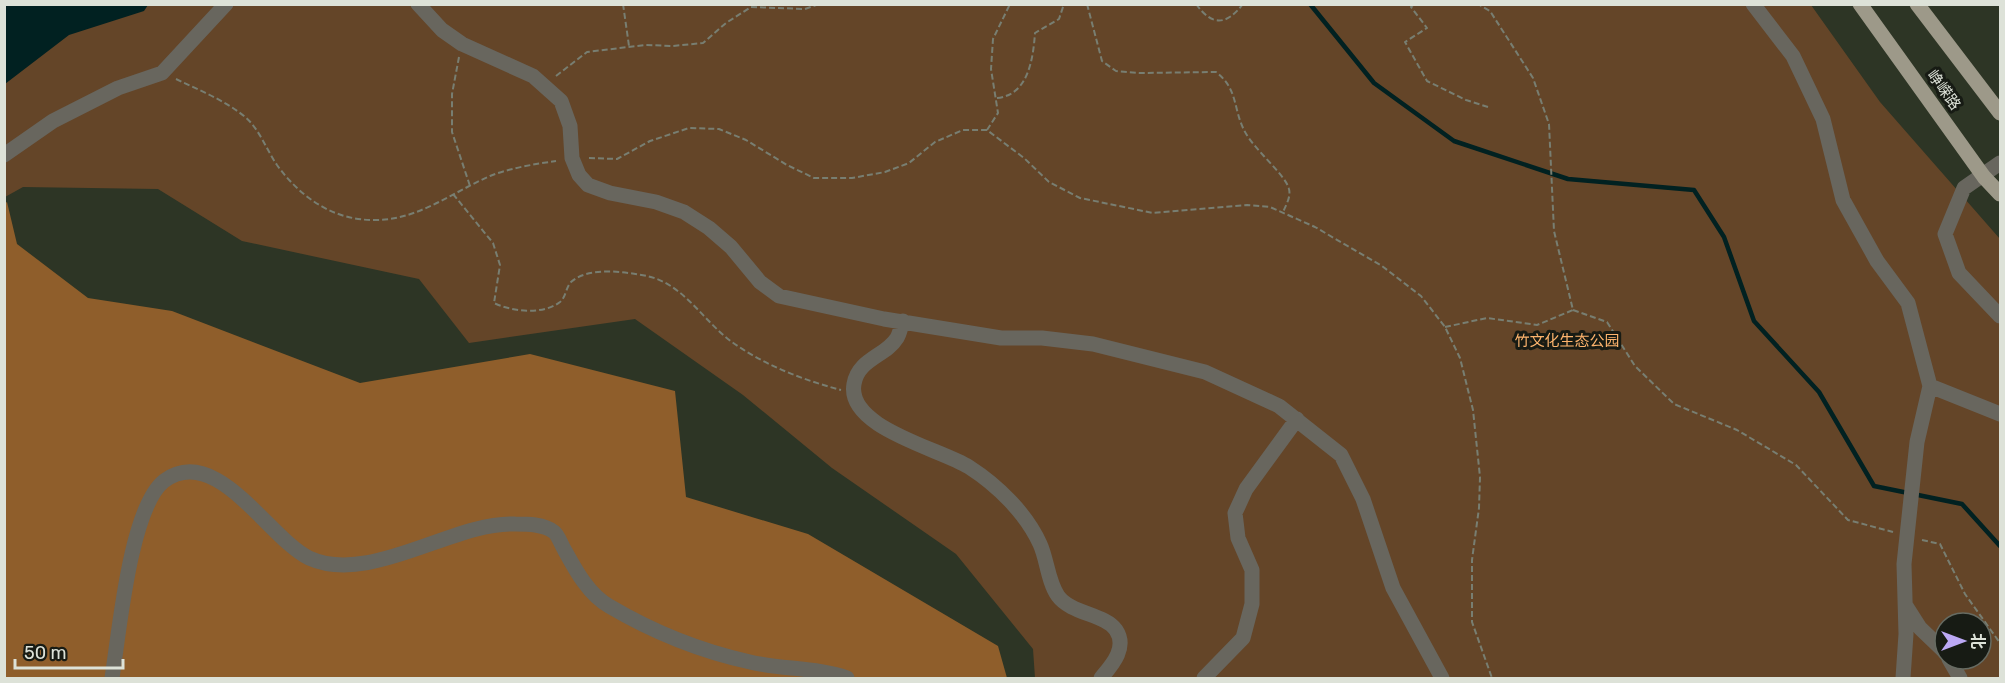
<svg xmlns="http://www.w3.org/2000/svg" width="2005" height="683" font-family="Rubik,'Noto Sans SC',sans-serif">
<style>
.green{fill:#644528;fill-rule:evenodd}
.forest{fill:#8f5e2b}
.water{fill:#012121}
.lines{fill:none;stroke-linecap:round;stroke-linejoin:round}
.stream{stroke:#012121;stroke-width:4.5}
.path{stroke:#787e71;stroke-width:2;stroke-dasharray:6 3;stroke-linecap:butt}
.minor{stroke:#68665e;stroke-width:15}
.major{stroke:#9d9989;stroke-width:15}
.labels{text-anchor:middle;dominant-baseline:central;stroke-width:6;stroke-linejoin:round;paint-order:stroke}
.street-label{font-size:15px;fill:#dde2d8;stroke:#171b14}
.park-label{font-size:15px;fill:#fdb46d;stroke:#171b14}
</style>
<rect width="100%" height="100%" fill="#2d3525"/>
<!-- green -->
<path class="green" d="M5,5H1811L1880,102L2000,239V678H1035L1033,649L956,554L832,468L743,395L635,319L469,343L419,279L242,241L158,189L23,187L5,197ZM1945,623H1981V659H1945Z"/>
<!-- forest -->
<path class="forest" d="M7,202L17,244L88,298L172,311L360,383L530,354L675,391L686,497L808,534L998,646L1007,678H5L4,204Z"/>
<!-- water -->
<path class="water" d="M5,4H148V5L144,11L69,35L5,84Z"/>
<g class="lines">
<!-- stream -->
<path class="stream" d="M1310,4L1374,83L1454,141L1568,179L1694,190L1724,237L1754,321L1819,392L1874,486L1962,504L2000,546"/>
<!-- path -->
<path class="path" d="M623,4L629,46
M1087,4L1102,61L1116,71L1139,73L1216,72C1238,89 1233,108 1244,130C1253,149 1286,175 1289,189C1291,197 1286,205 1283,212
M1196,4C1212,26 1226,26 1243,4
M1414,4L1411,7L1427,28L1405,42L1427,81L1466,100L1488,107
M459,57L452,94V132L470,186
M556,76L587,52L645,45L673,46L703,43L726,23L751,7L805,9L819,4
M176,79C199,90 224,100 244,116C259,128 266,149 277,165C301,198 334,221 376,220C418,220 453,192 490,176C510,168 535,164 556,161
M997,98C1028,95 1033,60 1035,33L1059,19L1064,4
M987,130L998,113L991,69L993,39L1010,4
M589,158L617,159L650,141L689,128L719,129L746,140L787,165L814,178H852L885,172L909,163L935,142L963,130H987L1024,158L1049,182L1080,198L1153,213L1247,205L1270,207L1315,227L1382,266L1421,296L1445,327L1460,358L1473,410L1480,477L1479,508L1472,560V622L1492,678
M453,194L493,243L500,265L494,303C513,312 543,315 560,302C566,297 566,287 571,282C589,266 626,272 647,276C684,284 703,321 732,342C764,365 803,380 841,390
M1573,310L1607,322L1635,366L1674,404L1737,430L1796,465L1848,520L1893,532
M1445,327L1487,318L1537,325L1573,310L1554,231L1549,124L1533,78L1490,11L1478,4
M1922,540L1940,544L1965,594L2000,643"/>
<!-- minor -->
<path class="minor" d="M418,4L442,30L462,44L533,76L561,101L570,126L572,158L579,175L588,185L610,193L656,202L684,212L709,228L731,247L760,282L779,296L884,319L1001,338H1042L1093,344L1205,372L1279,406L1341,455L1363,499L1393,588L1442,678
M1753,4L1793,56L1823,119L1843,200L1877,261L1908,303L1930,386L1917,442L1904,564L1906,634L1903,678
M4,155L53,121L118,88L162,73L226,4
M2000,163L1964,188L1945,234L1959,273L2000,316
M903,321C901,326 900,333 897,338C886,356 858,359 854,384C846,428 941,449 969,467C997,485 1026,513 1040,544C1047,559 1048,582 1058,596C1071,614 1105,614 1116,630C1128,648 1111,666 1101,678
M1930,386L2000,414
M1906,606L1920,628L1945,652
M1949,659L1960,678
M112,678C119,634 130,508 164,481C216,442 269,539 309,558C370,586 454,521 515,524C527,524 544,524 554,532C558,535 561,544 564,549C575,569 588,594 609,606C653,632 700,651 750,662C779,669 821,668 847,678
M1204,678L1243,638L1252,604V570L1238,538L1235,513L1246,489L1297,419"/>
<!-- major -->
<path class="major" d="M1860,4L1984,177L2000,194
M1917,4L2000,113"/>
</g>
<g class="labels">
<!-- street labels -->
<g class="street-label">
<text transform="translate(1944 90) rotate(54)">峥嵘路</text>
</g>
<!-- park labels -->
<g class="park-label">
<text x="1567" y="341">竹文化生态公园</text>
</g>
</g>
<!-- border -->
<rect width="2005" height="683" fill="none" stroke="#dde2d8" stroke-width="12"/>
<!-- north arrow -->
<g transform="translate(1963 641) rotate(90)"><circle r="28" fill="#171b14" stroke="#666b62" stroke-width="1.5"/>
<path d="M0-4.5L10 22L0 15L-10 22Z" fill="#bca9f5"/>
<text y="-9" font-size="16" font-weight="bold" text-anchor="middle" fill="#dde2d8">北</text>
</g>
<!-- scale -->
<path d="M15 659v9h108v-9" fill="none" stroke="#dde2d8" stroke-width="3"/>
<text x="24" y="659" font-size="18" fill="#dde2d8" stroke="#171b14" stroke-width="4.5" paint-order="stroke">50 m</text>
</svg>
